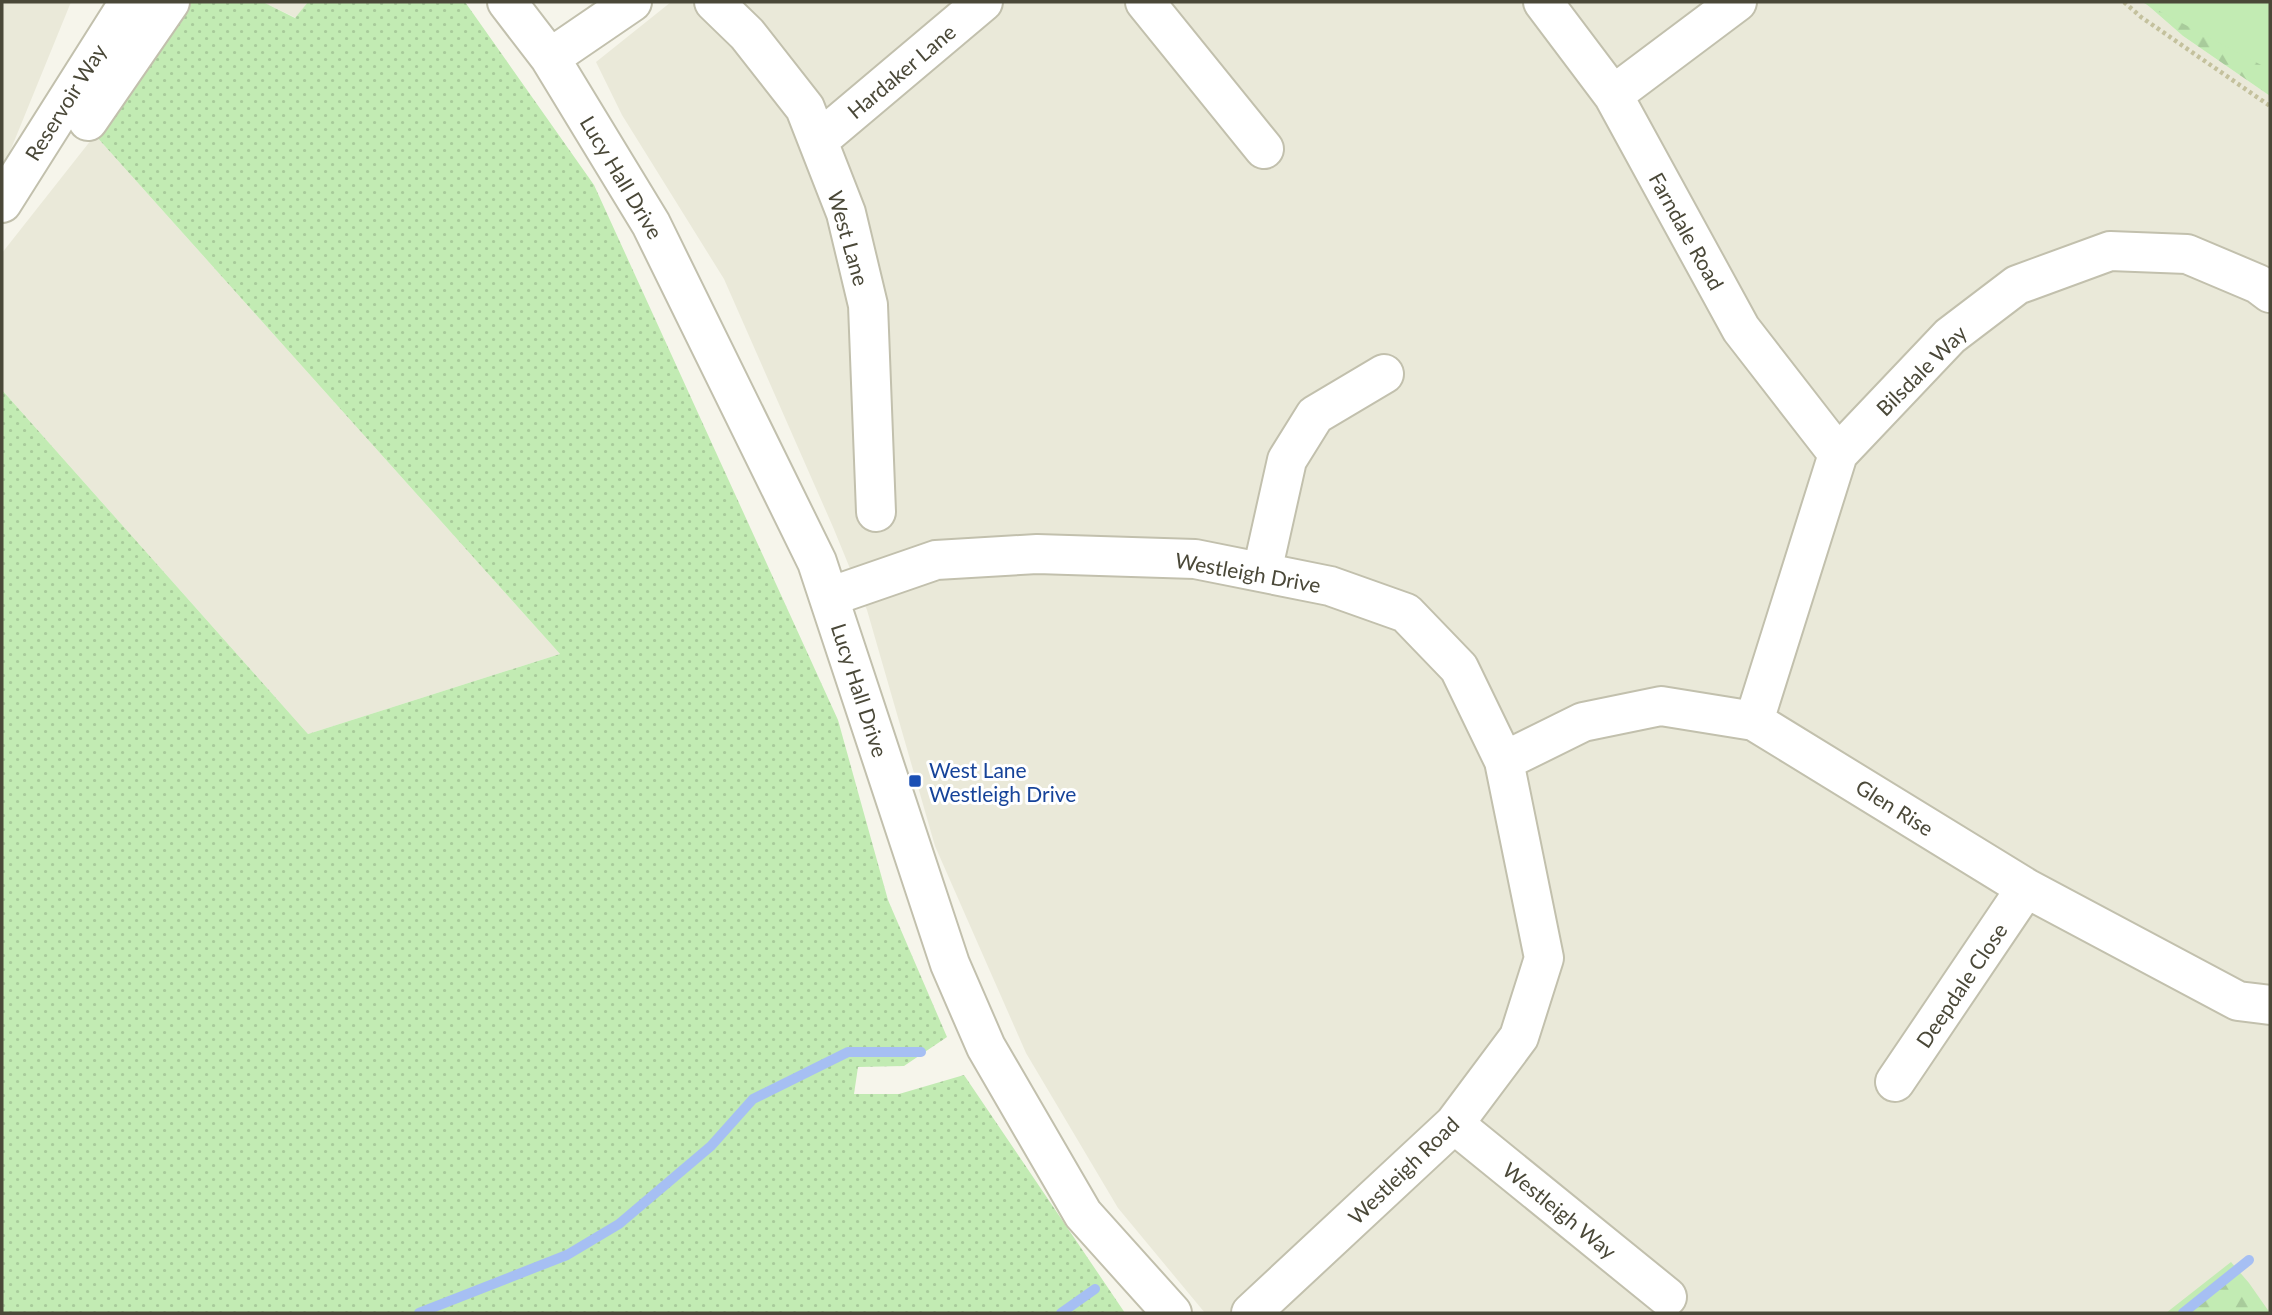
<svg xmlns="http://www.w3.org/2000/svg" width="2272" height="1315" font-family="Lato,sans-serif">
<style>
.residential{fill:#eae9d9}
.grass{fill:url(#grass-dots)}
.forest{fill:url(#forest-firs)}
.park{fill:#c2ebb3}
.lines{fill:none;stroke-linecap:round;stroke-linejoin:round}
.stream{stroke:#a6bff3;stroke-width:10}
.minor-casing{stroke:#c2c0ad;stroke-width:42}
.path{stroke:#c4c19d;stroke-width:4.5;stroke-dasharray:3.5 3.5;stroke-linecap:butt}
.minor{stroke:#fff;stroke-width:38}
.transit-dot{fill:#1a4fb4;stroke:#fff;stroke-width:2.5}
.labels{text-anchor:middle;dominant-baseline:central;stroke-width:6;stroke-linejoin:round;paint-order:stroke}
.street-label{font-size:21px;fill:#4a4838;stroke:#fff}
.transit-label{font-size:21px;fill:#164399;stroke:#fff;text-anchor:start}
</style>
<defs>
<pattern id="grass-dots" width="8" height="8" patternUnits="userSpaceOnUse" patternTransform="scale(1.75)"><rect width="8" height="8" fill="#c2ebb3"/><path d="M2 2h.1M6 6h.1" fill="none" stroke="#a8cb9b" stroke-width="1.8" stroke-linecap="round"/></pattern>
<pattern id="forest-firs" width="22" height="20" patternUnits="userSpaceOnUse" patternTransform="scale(1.75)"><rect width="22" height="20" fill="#c2ebb3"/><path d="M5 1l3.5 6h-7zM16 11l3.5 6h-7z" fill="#a8cb9b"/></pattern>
</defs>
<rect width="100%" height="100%" fill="#f6f5eb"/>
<!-- residential -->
<path class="residential" d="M2,2H71L2,171Z
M263,2H308L296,18Z
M671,2H2144L2183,36L2270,96V1313H1205L1118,1208L1026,1053L935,846L867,610L833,527L724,279L622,115L596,62Z
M95,135L560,654L308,734L2,390V253Z"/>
<!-- grass -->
<path class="grass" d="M184,2H263L295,18L308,2H465L594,185L838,720L888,900L947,1037L904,1066L858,1067L854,1094H899L964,1075L1125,1313H2V390L308,734L560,654L95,135Z"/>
<!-- forest -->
<path class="forest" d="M2144,2H2270V96L2183,36Z
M2231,1262L2249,1283L2270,1313H2166Z"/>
<!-- park -->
<path class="park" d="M2142,2H2270V71L2265,67Z"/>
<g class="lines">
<!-- stream -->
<path class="stream" d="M419,1313L567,1255L619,1224L711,1146L753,1099L848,1052H921
M1061,1313L1095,1289
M2183,1313L2249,1260"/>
<!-- minor casing -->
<g class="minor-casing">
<path id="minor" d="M507,2L550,58L651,224L817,562L950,964L986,1047L1083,1214L1172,1313
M714,2L747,34L805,108L846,213L868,305L876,512
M1145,2L1264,149
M1543,2L1613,95L1741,329L1838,454
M550,58L632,2
M1613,95L1737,2
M88,121L170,2
M818,141L983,2
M2,203L129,2
M1262,572L1287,460L1315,415L1384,374
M829,597L936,560L1037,554L1195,559L1330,586L1406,613L1459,668L1504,761L1544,958L1519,1037L1454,1124L1251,1313
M1754,721L1838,454L1950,336L2017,285L2110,251L2187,254L2258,284L2270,293
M1504,761L1583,722L1661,706L1754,721L2026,888L2238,1001L2270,1005
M1895,1082L2026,888
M1454,1124L1667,1297"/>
</g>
<!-- path -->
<path class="path" d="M2124,2L2141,17L2270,106"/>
<!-- minor -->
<use href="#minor" class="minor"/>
</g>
<!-- markers -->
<rect class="transit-dot" x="908" y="774" width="14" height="14" rx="3.5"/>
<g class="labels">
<!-- street labels -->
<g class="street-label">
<text transform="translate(901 71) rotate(-40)">Hardaker Lane</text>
<text transform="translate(65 102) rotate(-58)">Reservoir Way</text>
<text transform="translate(622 177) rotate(59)">Lucy Hall Drive</text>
<text transform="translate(1687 231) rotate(61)">Farndale Road</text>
<text transform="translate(849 238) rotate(74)">West Lane</text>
<text transform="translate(1921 370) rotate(-45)">Bilsdale Way</text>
<text transform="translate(1248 572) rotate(10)">Westleigh Drive</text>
<text transform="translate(860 690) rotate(72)">Lucy Hall Drive</text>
<text transform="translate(1895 807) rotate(32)">Glen Rise</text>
<text transform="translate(1961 985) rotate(-56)">Deepdale Close</text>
<text transform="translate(1403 1170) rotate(-44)">Westleigh Road</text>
<text transform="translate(1560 1210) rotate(39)">Westleigh Way</text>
</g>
<!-- transit labels -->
<g class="transit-label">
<text x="929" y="769">West Lane<tspan x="929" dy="24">Westleigh Drive</tspan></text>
</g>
</g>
<!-- border -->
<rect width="2272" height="1315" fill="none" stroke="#4a4838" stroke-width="7"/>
</svg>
